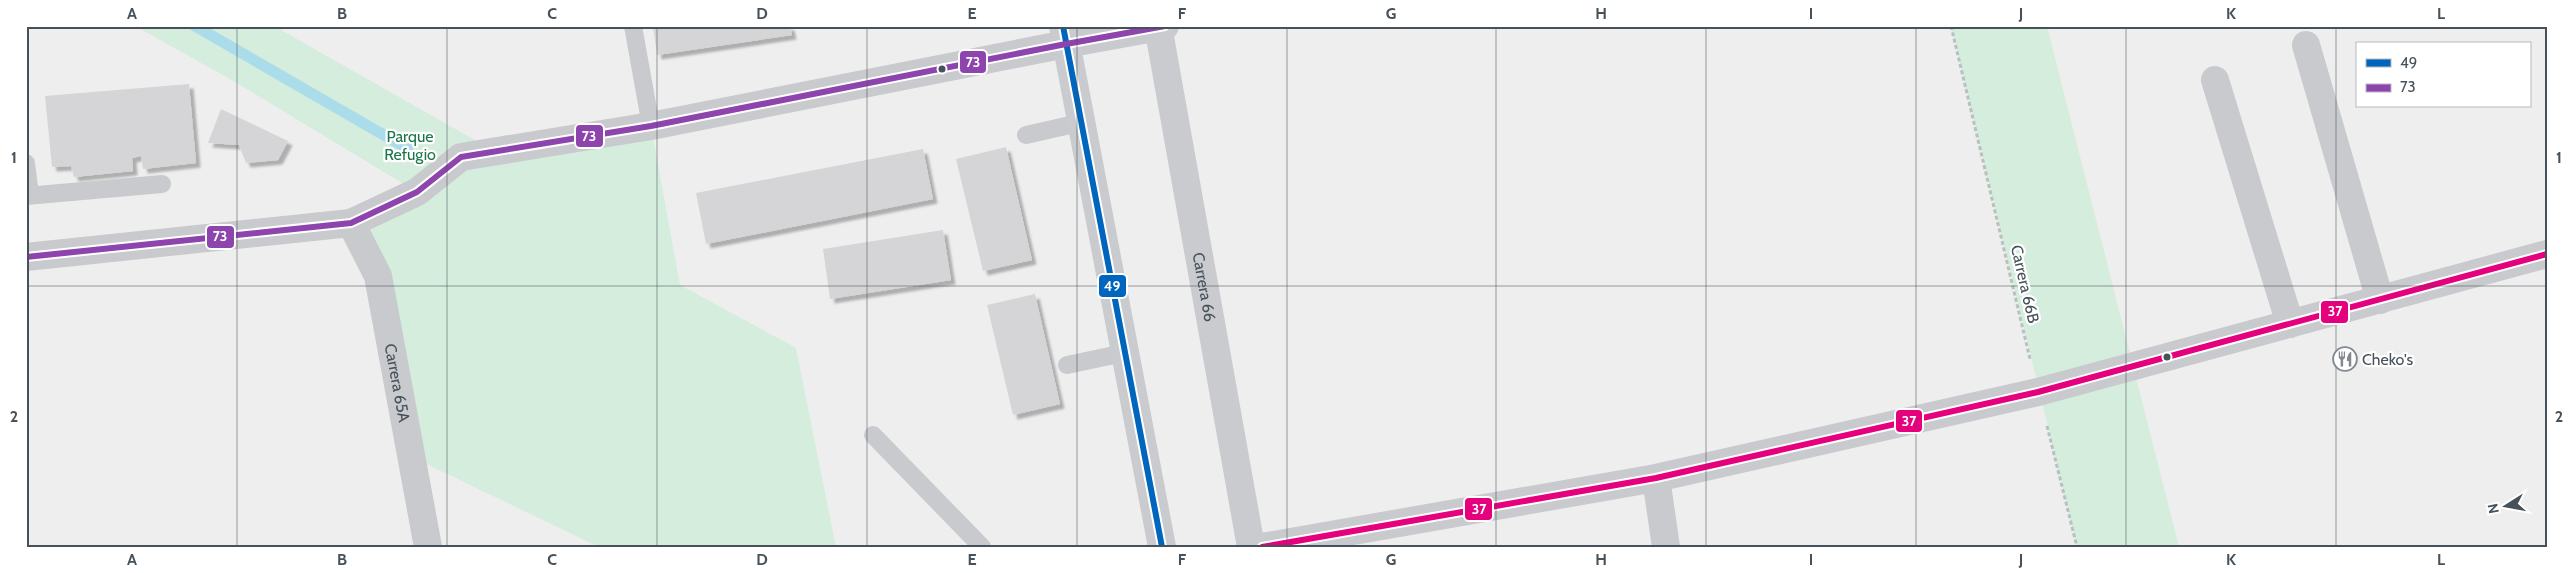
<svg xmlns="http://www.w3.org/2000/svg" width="2573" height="573" font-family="Cabin,sans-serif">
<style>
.green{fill:#d4eddd}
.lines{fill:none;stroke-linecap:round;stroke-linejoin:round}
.stream{stroke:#aadce9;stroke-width:11}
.building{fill:#d5d5d7;filter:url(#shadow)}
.path{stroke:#b7c2be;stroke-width:3;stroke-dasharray:4 2.5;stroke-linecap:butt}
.lane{stroke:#c8cacd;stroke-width:18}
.street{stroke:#c8cacd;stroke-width:28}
.secondary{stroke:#c9cbce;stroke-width:28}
.bus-1-casing{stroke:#fff;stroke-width:10}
.bus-2-casing{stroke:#fff;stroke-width:10}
.bus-3-casing{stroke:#fff;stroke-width:10}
.bus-1{stroke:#0065bd;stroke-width:6}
.bus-2{stroke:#8e44ad;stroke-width:6}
.bus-3{stroke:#e5007d;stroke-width:6}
.grid{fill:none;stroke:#46515a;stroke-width:1;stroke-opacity:0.55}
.bus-dot{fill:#46515a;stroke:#fff;stroke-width:2}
.labels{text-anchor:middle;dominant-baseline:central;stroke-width:4.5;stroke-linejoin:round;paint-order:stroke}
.park-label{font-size:16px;fill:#1b7749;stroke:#fff}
.street-label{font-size:16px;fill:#46515a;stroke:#fff}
.poi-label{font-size:16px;fill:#46515a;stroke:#fff;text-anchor:start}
.line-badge{stroke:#fff;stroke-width:2}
.badge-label{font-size:14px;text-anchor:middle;font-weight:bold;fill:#fff}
.neatline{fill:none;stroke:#46515a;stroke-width:2}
.grid-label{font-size:16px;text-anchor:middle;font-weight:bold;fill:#46515a}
</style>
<defs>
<filter id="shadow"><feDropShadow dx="4.5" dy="4.5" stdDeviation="1" flood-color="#0004"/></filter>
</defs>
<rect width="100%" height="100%" fill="#efeeee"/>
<!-- green -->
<path class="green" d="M135,26H274L496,152L651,126L680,285L796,348L836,547H599L412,457L351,223L417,192L235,82Z
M1951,26H2047L2179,547H2077Z"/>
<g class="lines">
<!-- stream -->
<path class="stream" d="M195,26L408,149"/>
</g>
<!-- building -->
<path class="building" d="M653,26H790L792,35L657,55Z
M189,84L196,163L143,169L141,156L132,158L133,171L74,177L71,166L52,167L45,96Z
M221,109L288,141L278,160L246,163L239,145L208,143Z
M1006,147L1032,260L983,271L956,159Z
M923,149L933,199L706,244L696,193Z
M943,230L951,280L830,299L823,249Z
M1035,294L1060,404L1013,415L987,305Z"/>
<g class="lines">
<!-- path -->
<path class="path" d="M1951,26L2030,359
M2047,426L2077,547"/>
<!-- lane -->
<path class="lane" d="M633,26L651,126
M1026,135L1079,123
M26,163L30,195
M26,196L162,184
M1067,365L1124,353
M873,435L982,547"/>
<!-- street -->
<g class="street">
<path d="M2306,45L2380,300"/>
<path d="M2215,80L2290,324"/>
<path id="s1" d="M351,223L378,276L428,547"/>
<path d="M26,257L351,223L417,192L461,157L651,126L1066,44L1165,26"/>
<path d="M1656,478L1666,547"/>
<path d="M1262,547L1656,478L2038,392L2547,254"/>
</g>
<!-- secondary -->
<g class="secondary">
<path d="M1063,26L1162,547"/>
<path id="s2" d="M1158,26L1251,547"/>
</g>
<!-- bus-1 casing -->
<g class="bus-1-casing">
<path id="bus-1" d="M1063,26L1162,547"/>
</g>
<!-- bus-2 casing -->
<g class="bus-2-casing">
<path id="bus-2" d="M26,257L351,223L417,192L461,157L651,126L1066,44L1165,26"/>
</g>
<!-- bus-3 casing -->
<g class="bus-3-casing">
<path id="bus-3" d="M1262,547L1656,478L2038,392L2547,254"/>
</g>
<!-- bus-1 -->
<use href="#bus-1" class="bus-1"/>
<!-- bus-2 -->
<use href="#bus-2" class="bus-2"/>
<!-- bus-3 -->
<use href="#bus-3" class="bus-3"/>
</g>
<!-- grid -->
<path class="grid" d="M237,26V547M447,26V547M657,26V547M867,26V547M1077,26V547M1287,26V547M1496,26V547M1706,26V547M1916,26V547M2126,26V547M2336,26V547M26,286H2547"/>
<!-- icons -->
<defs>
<g id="restaurant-ring" transform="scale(1.25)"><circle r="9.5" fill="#fff" stroke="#81888e" stroke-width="1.5"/><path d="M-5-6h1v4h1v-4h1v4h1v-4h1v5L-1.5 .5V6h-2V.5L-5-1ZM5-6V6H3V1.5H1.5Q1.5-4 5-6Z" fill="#81888e"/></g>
</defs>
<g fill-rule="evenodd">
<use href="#restaurant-ring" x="2345" y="359"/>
</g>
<!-- markers -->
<g class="bus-dot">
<circle cx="942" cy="69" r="4.5"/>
<circle cx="2167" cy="357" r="4.5"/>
</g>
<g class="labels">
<!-- park labels -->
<g class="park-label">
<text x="410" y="136">Parque<tspan x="410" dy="18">Refugio</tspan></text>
</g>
<!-- street labels -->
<g class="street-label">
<text transform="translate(2025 284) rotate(77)">Carrera 66B</text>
<text stroke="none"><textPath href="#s2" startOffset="265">Carrera 66</textPath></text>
<text stroke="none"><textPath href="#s1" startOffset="168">Carrera 65A</textPath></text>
</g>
<!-- poi labels -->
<g class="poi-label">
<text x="2362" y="359">Cheko's</text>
</g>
</g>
<g class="line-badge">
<rect x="959" y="50" width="28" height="24" rx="5" fill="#8e44ad"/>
<rect x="575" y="124" width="29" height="24" rx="5" fill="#8e44ad"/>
<rect x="206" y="225" width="29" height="24" rx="5" fill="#8e44ad"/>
<rect x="1098" y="274" width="29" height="24" rx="5" fill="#0065bd"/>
<rect x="2320" y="300" width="29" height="24" rx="5" fill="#e5007d"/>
<rect x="1895" y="409" width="28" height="24" rx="5" fill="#e5007d"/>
<rect x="1464" y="497" width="29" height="24" rx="5" fill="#e5007d"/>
</g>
<g class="badge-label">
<text x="973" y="67">73</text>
<text x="589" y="141">73</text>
<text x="220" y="241">73</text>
<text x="1112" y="291">49</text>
<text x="2335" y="316">37</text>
<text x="1909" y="426">37</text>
<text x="1479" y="514">37</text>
</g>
<!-- border -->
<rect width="2573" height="573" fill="none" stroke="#ffffff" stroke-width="55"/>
<!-- legend -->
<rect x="2356" y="42" width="175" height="65" fill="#ffffff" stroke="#b5b9bd"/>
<rect x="2366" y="59" width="25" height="8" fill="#0065bd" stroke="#b5b9bd"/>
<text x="2400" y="68" font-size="15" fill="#46515a">49</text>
<rect x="2366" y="84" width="25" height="8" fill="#8e44ad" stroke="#b5b9bd"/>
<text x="2400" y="92" font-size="15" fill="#46515a">73</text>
<!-- north arrow -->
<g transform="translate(2506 506) rotate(259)" stroke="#ffffff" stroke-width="4" paint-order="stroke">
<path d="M0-4L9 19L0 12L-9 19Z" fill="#46515a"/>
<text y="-8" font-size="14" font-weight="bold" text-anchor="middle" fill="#46515a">N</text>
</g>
<rect x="28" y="28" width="2518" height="518" class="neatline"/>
<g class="grid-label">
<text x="132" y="19">A</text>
<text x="342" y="19">B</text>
<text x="552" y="19">C</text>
<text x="762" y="19">D</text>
<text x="972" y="19">E</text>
<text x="1182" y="19">F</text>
<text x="1391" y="19">G</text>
<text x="1601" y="19">H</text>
<text x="1811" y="19">I</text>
<text x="2021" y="19">J</text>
<text x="2231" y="19">K</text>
<text x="2441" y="19">L</text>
<text x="14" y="163">1</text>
<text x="2559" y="163">1</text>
<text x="14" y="422">2</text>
<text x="2559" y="422">2</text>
<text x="132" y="565">A</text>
<text x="342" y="565">B</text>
<text x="552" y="565">C</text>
<text x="762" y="565">D</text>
<text x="972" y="565">E</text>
<text x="1182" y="565">F</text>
<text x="1391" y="565">G</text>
<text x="1601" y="565">H</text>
<text x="1811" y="565">I</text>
<text x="2021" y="565">J</text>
<text x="2231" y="565">K</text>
<text x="2441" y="565">L</text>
</g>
</svg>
